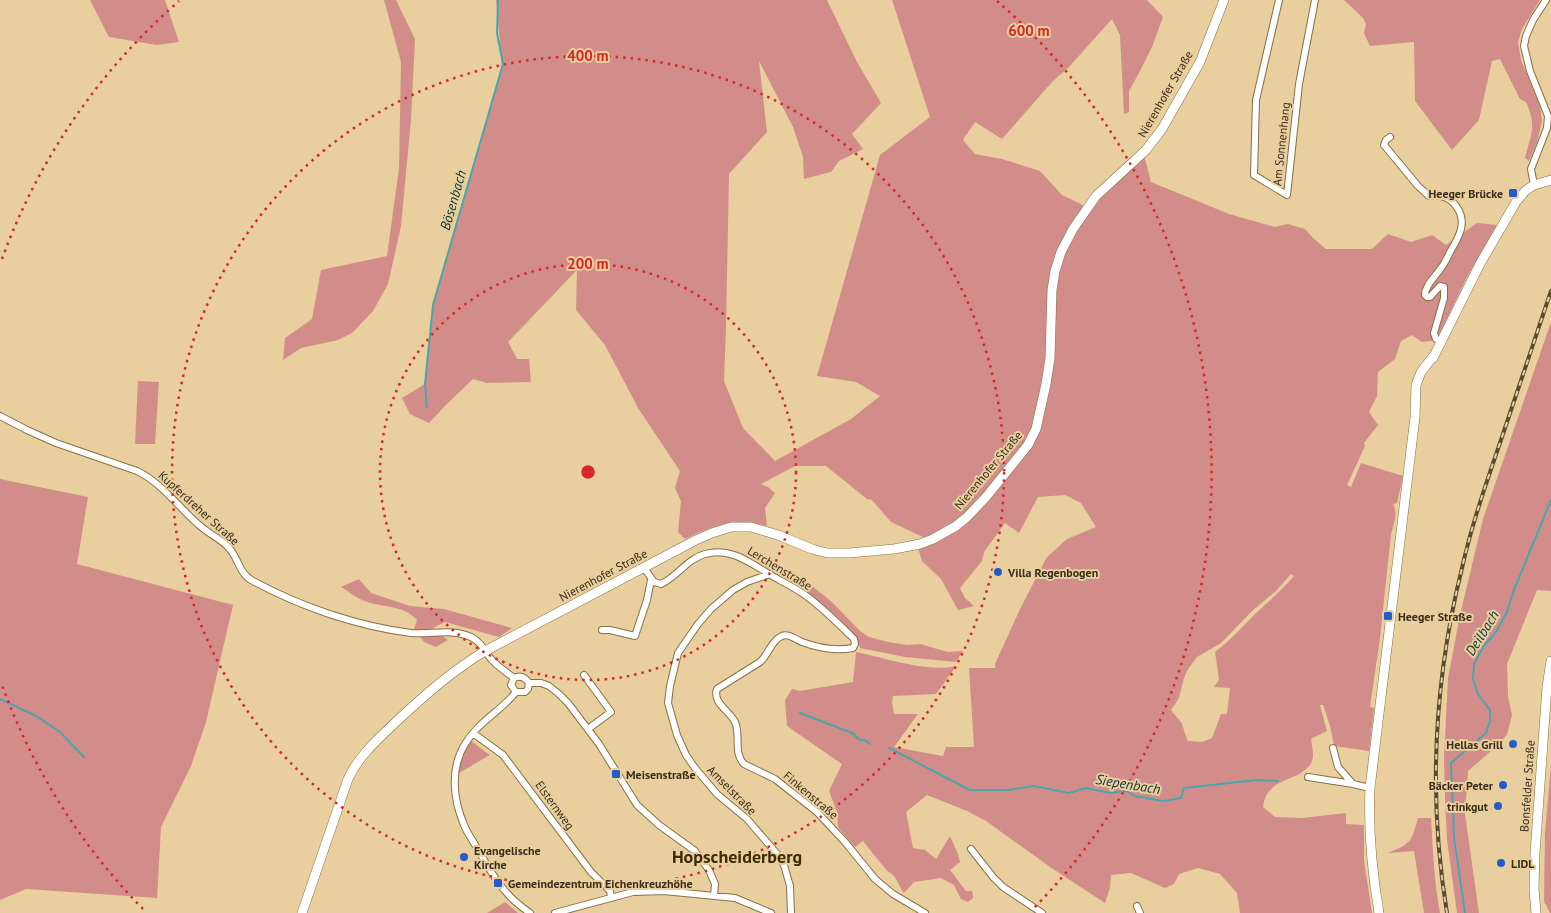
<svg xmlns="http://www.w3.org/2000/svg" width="1551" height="913" font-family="'PT Sans',sans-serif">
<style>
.green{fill:#d28d8b;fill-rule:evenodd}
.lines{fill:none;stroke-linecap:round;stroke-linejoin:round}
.stream{stroke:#4aa6ad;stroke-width:2}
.street-casing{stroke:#887043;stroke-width:8}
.secondary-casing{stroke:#887043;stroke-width:10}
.street{stroke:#fff;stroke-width:6}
.secondary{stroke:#fff;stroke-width:9}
.rail-casing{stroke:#584b32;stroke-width:4}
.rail{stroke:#e9ce9e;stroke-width:2;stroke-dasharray:5.5;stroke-linecap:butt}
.ring{fill:none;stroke:#d62828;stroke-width:2.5;stroke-dasharray:2.5 5}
.poi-dot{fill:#235cc9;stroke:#e9ce9e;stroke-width:2}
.labels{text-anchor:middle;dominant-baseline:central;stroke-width:4;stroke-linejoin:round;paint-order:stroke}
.street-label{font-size:12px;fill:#382e1b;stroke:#e9ce9e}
.poi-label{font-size:12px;font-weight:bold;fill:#382e1b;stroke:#e9ce9e;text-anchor:start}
.water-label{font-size:14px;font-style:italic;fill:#083538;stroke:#e9ce9e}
.district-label{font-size:18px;font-weight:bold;fill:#3d2c08;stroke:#e9ce9e}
.centre{fill:#d62828;stroke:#e9ce9e;stroke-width:2.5}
.ring-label{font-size:15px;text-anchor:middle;font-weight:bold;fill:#d62828;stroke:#e9ce9e;stroke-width:4;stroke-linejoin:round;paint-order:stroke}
</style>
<rect width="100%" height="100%" fill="#e9ce9e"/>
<!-- green -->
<path class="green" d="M90,0H165L179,42L157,45L109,37Z
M384,0H396L415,39L411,120L401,226L388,284L373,311L352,333L338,340L301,348L283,360L285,338L312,319L321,270L387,256L399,168L401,62Z
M496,0H827L857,62L881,103L852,134L863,149L839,161L831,172L804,179L803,157L793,127L759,61L767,132L729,174L726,327L724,381L743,428L775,461L851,419L880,396L856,382L817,376L880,155L930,117L892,0H1147L1163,17L1152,47L1139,73L1129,91V112L1124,114L1120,35L1112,19L1069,67L1053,81L1002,139L975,122L963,140L975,154L1002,159L1040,171L1062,195L1081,204L1090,211L1108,187L1144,155L1151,182L1229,214L1275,227L1288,224L1305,229L1313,238L1326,249H1372L1388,234L1411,242L1432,235L1446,245L1477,223L1497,225L1467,277L1440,333L1432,341L1422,342L1412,335L1401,341L1395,359L1378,372L1377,396L1369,412L1378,425L1364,443L1365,446L1347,485L1358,490L1351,487L1361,463L1403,476L1397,503L1393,504C1398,513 1394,524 1391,534L1380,638L1370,707L1374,708L1369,751L1334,746C1332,732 1328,718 1323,705H1320L1327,731L1311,739C1312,746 1315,757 1311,763C1300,783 1266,776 1263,807L1275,817L1302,818L1346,813V824L1364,825V861L1372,913H1240L1237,893L1220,874L1198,868L1179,874L1174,884L1165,888L1131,873L1111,875L1110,888L1105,903L1050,867L986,821L967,811L927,795L906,812L913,848L925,850L936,859L950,836L958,854L960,862L950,870L966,891H972L973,898L968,902L961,899L954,885L941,878L914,882L904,893C898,886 897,875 887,871L863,841L855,847L838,827L837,812L829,791L842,764L787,726L785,700L792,689L800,691L853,682L856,652C884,658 930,673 956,666L936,694L893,696L892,702L894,714H918L894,747L943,756L946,747H974L969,668H995V664L1020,609L1047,557L1067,539L1096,527L1081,503L1065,495L1038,497L1019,533L1005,523L984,552L982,561L960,588L965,598L974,606L958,610L941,579L922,561L918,548L925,538L891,522L872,500L867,499L826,466H795L761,484L768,487L775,493L765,508L767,526C736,517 714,525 685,539L678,532L681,501L675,488L680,471L638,408L605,345L576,310L577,270L508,342L517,359H529L531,382L487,383L473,379L447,404L429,423L410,414L402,398L425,384L433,305L502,66ZM1291,574L1294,576C1282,590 1268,602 1255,614C1242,627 1230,641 1215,652L1219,680L1214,687L1230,688L1227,714H1221L1212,738L1202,742L1188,741C1185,735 1184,730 1182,724C1180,719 1174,715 1171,710L1179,698L1184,678L1188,669L1197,657L1221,643L1252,611L1276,591Z
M1344,0H1540L1522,29L1518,42L1521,60L1540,106L1542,121L1537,142L1529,161L1525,158C1531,134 1537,126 1526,102L1520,99L1500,59L1492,61L1479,120L1452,150L1415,101L1414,42L1370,46L1364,33L1366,24L1363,18Z
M1551,322V591L1537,590L1507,664L1508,696L1512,715L1507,735L1490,752L1468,771L1465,814L1479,913H1457L1447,840L1445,798L1444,758L1448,678L1460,615L1483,519Z
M138,381L159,382L155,444H135Z
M0,479L88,497L77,564L233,605L206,722L191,766L161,827L157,898L26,889L0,900Z
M359,579L371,593L410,606L444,609L512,628L499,637L445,622L431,629L448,640L436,647L424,642L414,629L417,620C404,604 379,608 362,600C355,597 348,591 341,587Z
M808,583L832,602L861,632L869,637L888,642L907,645L920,644L948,652L963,651L956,662L905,657L860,648C860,633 817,600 805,590Z
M471,741L490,755L459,773L461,758Z
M1551,765V913H1550L1544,901L1545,833Z
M1418,818H1431C1433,850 1434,881 1440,913H1424L1414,851L1388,853C1412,843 1411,842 1418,818Z
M505,902L518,913H487Z"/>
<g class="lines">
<!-- stream -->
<path class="stream" d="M427,407L425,384L433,305L503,64L497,33L498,0
M0,699L38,717L60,732L84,757
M800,713L852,733L860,740H865L870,744
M889,748L970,790H1008L1034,786L1069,793L1086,788L1110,793L1126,791L1135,796L1163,801L1181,798L1184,788L1257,780L1278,781
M1465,913L1454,838L1451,763L1486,733L1490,721V710L1478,694L1473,679L1474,664L1483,647L1496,632L1507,612L1514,590L1551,500"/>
<!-- street casing -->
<g class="street-casing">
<path id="street" d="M1279,0L1256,100L1254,175L1287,195L1299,84L1315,0
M1390,137L1386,140L1384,145L1418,186L1429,196C1440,195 1449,196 1456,206C1468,222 1459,237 1450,252C1447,259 1443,266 1438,272C1433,279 1425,286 1425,295L1427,297H1430L1440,286L1444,287V298L1434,333L1436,339L1441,342
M1534,185L1531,169L1547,128L1548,116L1530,71L1524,46L1526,36L1533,20L1546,0
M0,416L27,430L56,443L137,471C162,483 178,507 199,525C209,534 221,539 229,548C239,559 239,574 253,581C301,607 357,626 411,633C431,635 451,628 471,637C481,642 484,650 491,659C497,666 506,672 514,678
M644,568L654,582L661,584C677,577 687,559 705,554C730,547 749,562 769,574C781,581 794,587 805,595C823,608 839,624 854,639L855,644L853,648C836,651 818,648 802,642C795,639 787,632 780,637C771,642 768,655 760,662L717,689C712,703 730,711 735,722C741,735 733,753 744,764L775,779L817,812L845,842L875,879L893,894L925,913
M770,574L747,582L733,590L711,609L698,624L678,653L670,686L668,703L677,735L686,755L695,768L717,794L747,819L778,855L784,865L790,886L791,913
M602,630H610L635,636L647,600L651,580
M584,675L611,712L588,729
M514,678C520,675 525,677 529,683
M514,678L511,685L516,692
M529,683H541L549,686L559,694L568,703L599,744L637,805L659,825L695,851L709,870L715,884L714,896
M516,692C501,711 478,722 465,744C450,768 453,799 464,825C468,835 476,845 481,855C489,868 496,882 507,893C513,901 522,907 530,913
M516,692H525L528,689L529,683
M473,733L503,755L591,872L610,891L611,897
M1333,748L1338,767L1353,784
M1308,777L1353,784L1370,788
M971,849L993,877L1003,887L1042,913
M1137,906L1140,913
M555,913L633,892L664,891L735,898L771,913"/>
</g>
<!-- secondary casing -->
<g class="secondary-casing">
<path id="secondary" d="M1433,358L1481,262L1516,202L1525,191L1534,185L1551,180
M302,913L348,779C359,755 379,738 398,720C426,694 452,671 485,651L696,540L712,533L731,527H751L778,535L812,549L827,553H849L894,549L920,544L933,539L956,526L967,517L986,497L1028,445L1036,429L1046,384L1050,358L1052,290L1055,271L1061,252L1073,229L1096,196L1146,150L1162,129L1200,62L1224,0
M1379,913C1372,871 1368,831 1370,788L1415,417L1416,385L1421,372L1435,354
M1536,913L1534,889L1535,853L1547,687L1551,661"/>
</g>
<!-- street -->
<use href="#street" class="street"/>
<!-- secondary -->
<use href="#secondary" class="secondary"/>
<!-- rail casing -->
<g class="rail-casing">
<path id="rail" d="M1447,913C1428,798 1434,681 1462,568C1472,523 1488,478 1503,434C1519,387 1535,339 1551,291"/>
</g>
<!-- rail -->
<use href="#rail" class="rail"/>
</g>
<!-- distance rings -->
<g class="ring">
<circle cx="588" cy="472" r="208"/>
<circle cx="588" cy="472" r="416"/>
<path d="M143 909A624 624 0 0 1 2 685M2 259A624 624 0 0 1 179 1M997 1A624 624 0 0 1 1033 909"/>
</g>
<!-- markers -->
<g class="poi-dot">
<rect x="1508" y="188" width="10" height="10" rx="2.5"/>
<circle cx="998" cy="572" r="5"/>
<rect x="1383" y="611" width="10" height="10" rx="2.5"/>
<circle cx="1513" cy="744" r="5"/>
<rect x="611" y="769" width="10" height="10" rx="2.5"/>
<circle cx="1503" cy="785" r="5"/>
<circle cx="1498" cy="806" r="5"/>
<circle cx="464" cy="857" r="5"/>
<circle cx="1501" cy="863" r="5"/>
<rect x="493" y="878" width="10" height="10" rx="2.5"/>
</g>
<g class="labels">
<!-- street labels -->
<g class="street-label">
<text transform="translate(1165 94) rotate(-60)">Nierenhofer Straße</text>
<text transform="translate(1281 144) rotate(-84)">Am Sonnenhang</text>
<text transform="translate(988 470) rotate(-50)">Nierenhofer Straße</text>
<text transform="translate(199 508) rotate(42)">Kupferdreher Straße</text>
<text transform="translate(780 568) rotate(31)">Lerchenstraße</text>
<text transform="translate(603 575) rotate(-28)">Nierenhofer Straße</text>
<text transform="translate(1527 786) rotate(-86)">Bonsfelder Straße</text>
<text transform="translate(732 790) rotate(45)">Amselstraße</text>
<text transform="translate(811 795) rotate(40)">Finkenstraße</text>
<text transform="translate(555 805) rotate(54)">Elsternweg</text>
</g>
<!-- poi labels -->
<g class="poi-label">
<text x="1503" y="193" text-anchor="end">Heeger Brücke</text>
<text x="1008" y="572">Villa Regenbogen</text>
<text x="1398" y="616">Heeger Straße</text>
<text x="1503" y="744" text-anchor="end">Hellas Grill</text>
<text x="626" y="774">Meisenstraße</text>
<text x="1493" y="785" text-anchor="end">Bäcker Peter</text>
<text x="1488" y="806" text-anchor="end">trinkgut</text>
<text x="474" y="850">Evangelische<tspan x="474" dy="14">Kirche</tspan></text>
<text x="1511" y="863">LIDL</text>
<text x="508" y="883">Gemeindezentrum Eichenkreuzhöhe</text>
</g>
<!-- water labels -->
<g class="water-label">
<text transform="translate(453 200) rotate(-74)">Bösenbach</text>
<text transform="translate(1482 633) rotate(-58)">Deilbach</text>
<text transform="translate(1128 784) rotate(9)">Siepenbach</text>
</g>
<!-- district labels -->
<g class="district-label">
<text x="737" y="856">Hopscheiderberg</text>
</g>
</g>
<circle cx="588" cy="472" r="8" class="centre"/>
<g class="ring-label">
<text x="1029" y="36">600 m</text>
<text x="588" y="61">400 m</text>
<text x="588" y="269">200 m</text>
</g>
</svg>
